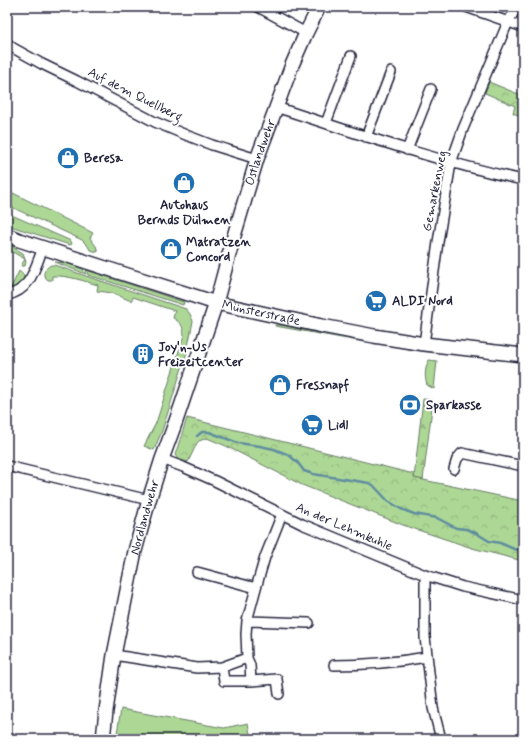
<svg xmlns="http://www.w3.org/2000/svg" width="530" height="746" font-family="Mynerve,sans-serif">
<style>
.grass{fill:#add795;stroke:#687c68}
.forest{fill:url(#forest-firs);stroke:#687c68}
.park{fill:url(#park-crowns);stroke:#687c68}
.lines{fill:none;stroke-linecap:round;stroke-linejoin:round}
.stream{stroke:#5e8d9f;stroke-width:2.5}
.street-casing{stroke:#22223b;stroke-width:12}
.secondary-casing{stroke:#22223b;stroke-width:16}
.street{stroke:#fff;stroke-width:9}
.secondary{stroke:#fff;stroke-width:13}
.labels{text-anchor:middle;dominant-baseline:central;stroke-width:4;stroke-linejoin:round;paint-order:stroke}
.street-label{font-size:13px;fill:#22223b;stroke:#fff}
.poi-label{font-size:13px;font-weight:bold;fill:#22223b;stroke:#fff;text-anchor:start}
</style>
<defs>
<pattern id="forest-firs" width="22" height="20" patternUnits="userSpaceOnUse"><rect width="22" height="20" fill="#add795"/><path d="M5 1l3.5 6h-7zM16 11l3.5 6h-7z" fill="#95b881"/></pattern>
<pattern id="park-crowns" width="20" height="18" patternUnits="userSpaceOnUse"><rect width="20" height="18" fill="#add795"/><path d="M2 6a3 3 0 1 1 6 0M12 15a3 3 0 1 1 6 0" fill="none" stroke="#95b881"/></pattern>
</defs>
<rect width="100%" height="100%" fill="#fff"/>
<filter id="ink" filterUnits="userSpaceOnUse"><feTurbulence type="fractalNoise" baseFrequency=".025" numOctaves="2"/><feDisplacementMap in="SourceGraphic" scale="8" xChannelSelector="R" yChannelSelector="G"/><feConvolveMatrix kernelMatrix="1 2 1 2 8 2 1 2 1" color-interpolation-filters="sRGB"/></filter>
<g filter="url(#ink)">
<!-- grass -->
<path class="grass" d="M7,190L93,233L90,238L96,246L98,252L90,250L88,246L82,240L7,205Z
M7,213L71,241L72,244L70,245L7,225Z
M7,241L15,245L14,248L23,253L26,262L25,266H21L25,259L7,249Z
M54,262L66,263L83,269L86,274Z
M51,265H54L95,279L186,309L190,314L193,321L187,352L162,431L154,450L144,446L156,423L184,335C183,325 181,323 173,318L175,311L133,297L131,301L113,293L97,291L98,285C83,281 68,275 52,276V280H48L44,276C43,271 47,267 51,265Z
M86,270L184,302L183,305L88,275Z
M19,271C20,272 23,274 24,276C25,282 14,288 10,290Z
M275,325H283L304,330L362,341L364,342L275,326Z
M429,360L437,361L434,389L427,385C424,376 425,368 429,360Z
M121,709L224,728L248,723L251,739H116Z"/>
<!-- forest -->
<path class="forest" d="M423,399L433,400L423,480L414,478Z"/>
<!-- park -->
<path class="park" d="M489,82L523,96V117L513,113L515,106L485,93Z
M187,418L414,474V478L523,501V561L472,548L403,525L302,485L226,446L207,438L199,441L197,443L188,462L178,459L175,455Z"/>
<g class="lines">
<!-- stream -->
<path class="stream" d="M197,436L202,432H209L238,443L260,446L274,449L289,455L298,463L304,471L313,474L369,483L373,485L388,501L401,509L414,514L437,518L456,528L466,529L476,533L489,541L500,543L514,549L523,551"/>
<!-- street casing -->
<g class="street-casing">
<path id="street" d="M258,7L306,33
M466,7L523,27
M7,43L13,48L42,64L77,81L155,122L186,135L212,145L257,159
M276,107C358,134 439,162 523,180
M326,123L351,56
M366,137L391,72
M407,150L431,89
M7,295C31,291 35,267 43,248
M424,344L438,242L451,163L463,129L508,22L517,7
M162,459L183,467L215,481L302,524L425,575L463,587L523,600
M7,466L149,500
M454,469L457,459L462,453L523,466
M197,572L256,588
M425,575V637L433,708L441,739
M247,621L309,623
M114,655L197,668L222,667L247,658L246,634L247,621L256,588L265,557L282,514
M334,665C364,665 398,662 427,657
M222,667L224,681H251L250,665L247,658
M251,681L277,679L279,694"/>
</g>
<!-- secondary casing -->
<g class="secondary-casing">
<g id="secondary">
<path id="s1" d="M7,235L19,240L115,271L216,303L262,313L322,326L374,336L424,344L523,355"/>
<path id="s2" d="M103,739L106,711L114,655L135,551L149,500L162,459L176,421L216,303L234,236L257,159L292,65L306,33L319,7"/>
</g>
</g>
<!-- street -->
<use href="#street" class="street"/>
<!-- secondary -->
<use href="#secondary" class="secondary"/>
</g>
</g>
<!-- icons -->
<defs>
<g id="shop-disc" transform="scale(1.15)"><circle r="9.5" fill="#1f6fb2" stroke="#fff"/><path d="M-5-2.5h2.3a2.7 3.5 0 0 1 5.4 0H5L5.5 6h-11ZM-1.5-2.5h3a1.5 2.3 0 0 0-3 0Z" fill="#fff"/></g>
<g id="supermarket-disc" transform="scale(1.15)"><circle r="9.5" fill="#1f6fb2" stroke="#fff"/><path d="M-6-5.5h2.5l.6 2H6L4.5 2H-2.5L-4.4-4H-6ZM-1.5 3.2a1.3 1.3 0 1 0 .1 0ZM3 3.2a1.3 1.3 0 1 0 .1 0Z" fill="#fff"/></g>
<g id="building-disc" transform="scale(1.15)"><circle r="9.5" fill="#1f6fb2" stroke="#fff"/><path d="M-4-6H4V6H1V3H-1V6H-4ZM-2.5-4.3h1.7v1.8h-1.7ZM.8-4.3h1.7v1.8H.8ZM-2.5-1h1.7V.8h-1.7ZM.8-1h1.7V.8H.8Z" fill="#fff"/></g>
<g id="bank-disc" transform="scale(1.15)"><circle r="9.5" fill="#1f6fb2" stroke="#fff"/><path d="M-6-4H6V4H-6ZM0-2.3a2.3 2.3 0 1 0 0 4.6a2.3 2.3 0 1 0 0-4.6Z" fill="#fff"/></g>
</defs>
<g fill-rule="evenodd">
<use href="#shop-disc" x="68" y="158"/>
<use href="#shop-disc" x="184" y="183"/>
<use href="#shop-disc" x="171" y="249"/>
<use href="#supermarket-disc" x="376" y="301"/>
<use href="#building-disc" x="143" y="354"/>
<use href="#shop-disc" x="280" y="385"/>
<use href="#bank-disc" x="410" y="405"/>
<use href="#supermarket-disc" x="312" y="425"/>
</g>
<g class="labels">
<!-- street labels -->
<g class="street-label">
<text transform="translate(135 95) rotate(27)">Auf dem Quellberg</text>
<text stroke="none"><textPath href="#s2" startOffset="609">Ostlandwehr</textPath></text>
<text transform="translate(435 191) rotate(-79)">Gemarkenweg</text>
<text stroke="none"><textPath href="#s1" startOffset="266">Münsterstraße</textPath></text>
<text stroke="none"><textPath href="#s2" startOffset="226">Nordlandwehr</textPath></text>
<text transform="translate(344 527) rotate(23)">An der Lehmkuhle</text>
</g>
<!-- poi labels -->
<g class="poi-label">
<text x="84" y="158">Beresa</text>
<text x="184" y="205" text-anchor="middle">Autohaus<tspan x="184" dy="15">Bernds Dülmen</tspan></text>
<text x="186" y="242">Matratzen<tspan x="186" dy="15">Concord</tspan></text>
<text x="392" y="301">ALDI Nord</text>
<text x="158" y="347">Joy'n-Us<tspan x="158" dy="15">Freizeitcenter</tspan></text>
<text x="296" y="385">Fressnapf</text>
<text x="426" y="405">Sparkasse</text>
<text x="328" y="425">Lidl</text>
</g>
</g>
<!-- margin -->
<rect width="530" height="746" fill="none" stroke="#fff" stroke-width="24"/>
<rect x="12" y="12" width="506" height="722" fill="none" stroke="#22223b" stroke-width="1.5" filter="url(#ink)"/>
</svg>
